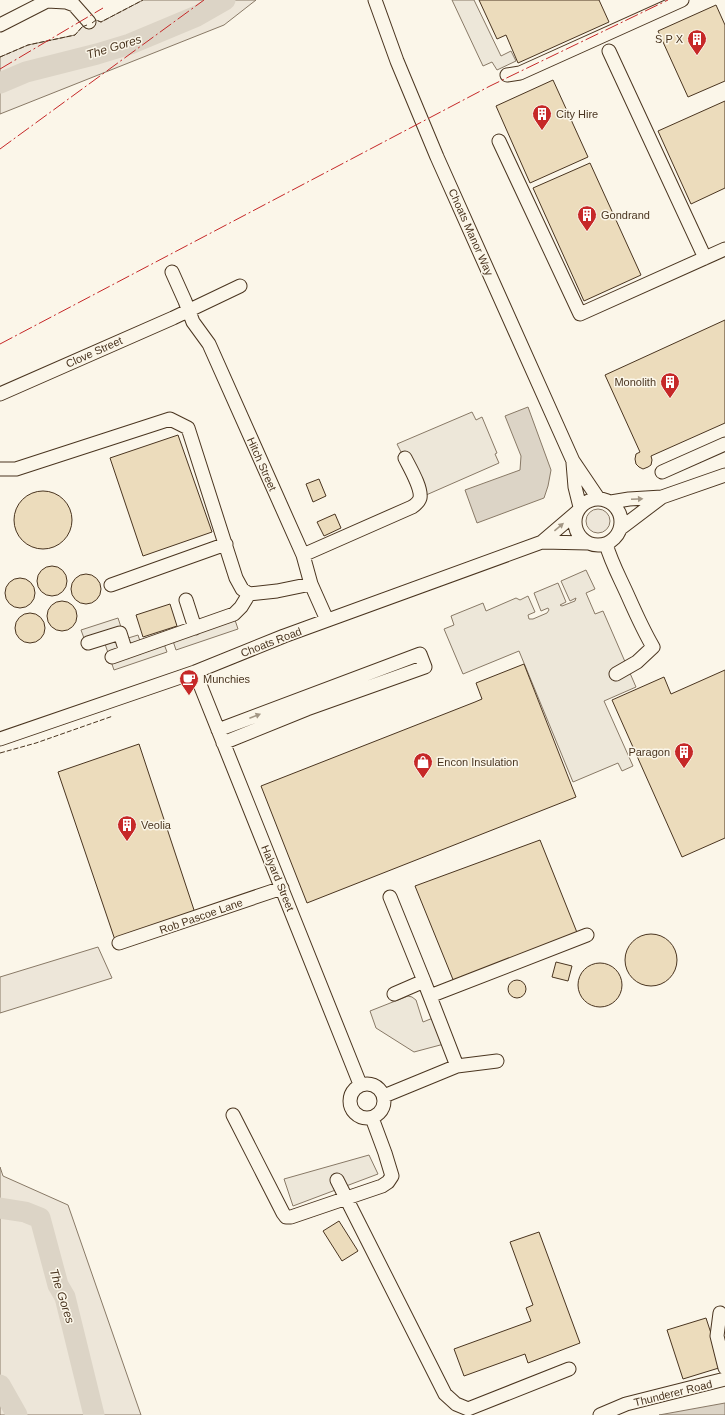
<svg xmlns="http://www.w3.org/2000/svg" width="725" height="1415" font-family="Arial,sans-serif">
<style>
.green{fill:#ede6d9;stroke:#887966}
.parking{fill:#ede7d9;stroke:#887966}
.water{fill:#dcd4c6;stroke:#887966}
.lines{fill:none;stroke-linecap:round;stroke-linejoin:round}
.river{stroke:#dcd4c6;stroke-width:21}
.building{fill:#ecdcbc;stroke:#4a3520}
.minor-casing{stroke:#4a3520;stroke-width:15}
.minor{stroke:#fbf6e9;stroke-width:13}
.fence{stroke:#4a3520;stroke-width:1;stroke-dasharray:5 2;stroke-linecap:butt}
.power{stroke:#c62828;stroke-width:1;stroke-dasharray:14 3 2 3;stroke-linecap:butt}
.oneway{fill:#a29684}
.labels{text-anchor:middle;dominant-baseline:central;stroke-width:3;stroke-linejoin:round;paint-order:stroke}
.poi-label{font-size:11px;fill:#4a3520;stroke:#fbf6e9;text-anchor:start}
.street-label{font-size:11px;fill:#4a3520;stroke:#fbf6e9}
.water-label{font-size:12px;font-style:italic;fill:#4a3520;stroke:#fbf6e9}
</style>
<rect width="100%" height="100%" fill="#fbf6e9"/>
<!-- green -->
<path class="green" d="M143,0H256L224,25L0,114V57L28,45L75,35L82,27L96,20L101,22Z
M586 521a12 12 0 1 1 24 0a12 12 0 1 1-24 0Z
M98,947L112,978L0,1013V977Z
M0,1167L3,1176L68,1205L141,1415H0Z"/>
<!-- parking -->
<path class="parking" d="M452,0H474L501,56L511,51L516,61L497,70L492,62L483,66Z
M472,412L476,420L482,417L497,453L495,454L499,463L417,499L398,456L402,454L397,444Z
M586,570L595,589L586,593L595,614L603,611L636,687L604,701L633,766L622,771L618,763L573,782L519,651L463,674L444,629L454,625L451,616L483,603L486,611L516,598L520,600L528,596L535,612L528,615L529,619H533L547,613L549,610L548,608L541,611L534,593L558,583L566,602L560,605L562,606L575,601L576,598L570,601L561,581Z
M232,611L238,629L176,650L173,641L164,644L167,652L114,670L105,644L88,649L81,630L118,618L125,639L138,635L140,641Z
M408,996L412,997L416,1000L423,1022L433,1018L444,1044L414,1052L376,1028L370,1011Z
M369,1155L378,1174L293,1206L284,1179Z"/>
<!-- water -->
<path class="water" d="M528,407L551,470L548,486L544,498L477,523L465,490L520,470L521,456L505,416Z
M725,1403V1415H659Z"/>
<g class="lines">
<!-- river -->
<path class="river" d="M0,83L26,72L97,54L130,44L197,16L225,0
M0,1208L25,1212L40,1218L58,1285L65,1297L94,1415
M0,1385L17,1415"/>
</g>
<!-- building -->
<path class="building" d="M479,0H599L609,22L518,63L506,35L497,39Z
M716,5L725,25V81L688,97L658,31Z
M553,80L588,157L530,183L496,106Z
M725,101V188L691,204L658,131Z
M590,163L641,275L584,301L533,188Z
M725,320V423L651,456L652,460L651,465L648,467L643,469L639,467L636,464L635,459L636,454L640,452L605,375Z
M178,435L212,532L143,556L110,458Z
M319,479L326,496L313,502L306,484Z
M14 520a29 29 0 1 1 58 0a29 29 0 1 1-58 0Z
M335,514L341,528L324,536L317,522Z
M37 581a15 15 0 1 1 30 0a15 15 0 1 1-30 0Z
M71 589a15 15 0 1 1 30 0a15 15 0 1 1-30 0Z
M5 593a15 15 0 1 1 30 0a15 15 0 1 1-30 0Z
M47 616a15 15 0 1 1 30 0a15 15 0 1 1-30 0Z
M170,604L177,626L143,637L136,615Z
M15 628a15 15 0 1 1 30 0a15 15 0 1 1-30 0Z
M524,664L576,797L307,903L261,786L475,702L482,699L476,683Z
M725,670V838L682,857L612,700L664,677L671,694Z
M139,744L195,913L115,940L58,772Z
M540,840L578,935L454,982L415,886Z
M625 960a26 26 0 1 1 52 0a26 26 0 1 1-52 0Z
M556,962L572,966L568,981L552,977Z
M578 985a22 22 0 1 1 44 0a22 22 0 1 1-44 0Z
M508 989a9 9 0 1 1 18 0a9 9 0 1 1-18 0Z
M339,1221L358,1251L342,1261L323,1231Z
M539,1232L580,1343L528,1363L525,1354L464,1376L454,1349L531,1321L526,1308L533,1305L510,1242Z
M706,1318L722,1367L683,1379L667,1330Z"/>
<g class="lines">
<!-- minor casing -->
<g class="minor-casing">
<path id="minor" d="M375,0L397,61L437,157L573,461L598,498
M0,25L47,1L66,2L74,5L89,22
M609,51L705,258
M507,75L520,73L682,0
M499,141L580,314L725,249
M172,272L185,301L193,322L209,344L303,555L311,584L327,620
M0,394L173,318L240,286
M573,463L575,487L580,507
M0,469H16L170,419L188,428L236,578L242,589L249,594L277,591L311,584
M662,472L725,444
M575 522a23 23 0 1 1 46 0a23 23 0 1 1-46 0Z
M611,502L629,499L662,497
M621,528L662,497L725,475
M542,542L577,512
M606,544C611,562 620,578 628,596C636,614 643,630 653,647L637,662L616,674
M303,555L412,507C415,505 419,502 420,498C422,488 410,468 405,458
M111,585L226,544
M186,600L195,628
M88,643L120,633L126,652
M112,657L234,614L241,607L249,594
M195,672L360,1084
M218,730L420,654L425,667L307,709L223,743
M0,739L195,672L284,636L542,542L588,543
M390,897L424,981
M119,943L282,888
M394,994L424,981L457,1066
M430,996L587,935
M350 1101a17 17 0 1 1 34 0a17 17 0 1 1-34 0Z
M384,1096L457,1066L497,1061
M233,1115L283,1213L286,1217H291L382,1186L388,1182L392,1176L385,1153L372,1118
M337,1180L445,1394L456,1404L468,1409L569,1369
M720,1313L717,1336L725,1368
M600,1415L626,1404L725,1379"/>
</g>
<!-- minor -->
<use href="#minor" class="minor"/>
<!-- fence -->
<path class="fence" d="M92,23L96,20L101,22L143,0
M0,57L28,45L75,35L82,27L87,25
M0,753L36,743L113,716"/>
<!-- power -->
<path class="power" d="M0,69L103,8
M0,149L204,0
M0,344L490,86L668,0"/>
</g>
<!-- one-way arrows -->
<defs><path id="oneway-solid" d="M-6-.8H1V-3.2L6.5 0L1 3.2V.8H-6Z"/></defs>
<g class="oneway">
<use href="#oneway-solid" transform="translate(637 499) rotate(-3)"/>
<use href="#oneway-solid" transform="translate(559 527) rotate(-40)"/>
<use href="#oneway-solid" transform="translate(255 716) rotate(-21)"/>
</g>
<!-- icons -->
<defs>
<g id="building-pin" transform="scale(1)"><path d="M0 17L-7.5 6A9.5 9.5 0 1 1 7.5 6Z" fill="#c62828" stroke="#fbf6e9"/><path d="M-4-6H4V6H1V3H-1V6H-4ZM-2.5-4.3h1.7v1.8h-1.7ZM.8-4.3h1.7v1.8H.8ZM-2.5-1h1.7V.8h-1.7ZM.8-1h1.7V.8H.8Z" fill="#fff"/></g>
<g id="cafe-pin" transform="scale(1)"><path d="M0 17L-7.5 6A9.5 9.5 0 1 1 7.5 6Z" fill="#c62828" stroke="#fbf6e9"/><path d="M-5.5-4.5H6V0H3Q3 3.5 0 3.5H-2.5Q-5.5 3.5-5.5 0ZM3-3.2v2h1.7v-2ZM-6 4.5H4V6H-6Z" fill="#fff"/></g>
<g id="shop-pin" transform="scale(1)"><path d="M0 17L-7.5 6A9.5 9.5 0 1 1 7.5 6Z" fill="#c62828" stroke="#fbf6e9"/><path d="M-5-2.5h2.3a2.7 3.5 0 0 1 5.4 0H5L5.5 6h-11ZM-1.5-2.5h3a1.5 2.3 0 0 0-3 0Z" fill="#fff"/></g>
</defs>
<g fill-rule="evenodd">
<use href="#building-pin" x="697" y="39"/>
<use href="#building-pin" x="542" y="114"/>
<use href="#building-pin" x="587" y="215"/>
<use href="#building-pin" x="670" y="382"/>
<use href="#cafe-pin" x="189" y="679"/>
<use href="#building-pin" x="684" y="752"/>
<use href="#shop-pin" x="423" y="762"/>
<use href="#building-pin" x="127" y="825"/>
</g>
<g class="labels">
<!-- poi labels -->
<g class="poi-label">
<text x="683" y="39" text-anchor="end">S P X</text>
<text x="556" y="114">City Hire</text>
<text x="601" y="215">Gondrand</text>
<text x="656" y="382" text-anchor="end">Monolith</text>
<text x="203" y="679">Munchies</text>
<text x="670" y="752" text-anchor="end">Paragon</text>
<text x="437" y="762">Encon Insulation</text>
<text x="141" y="825">Veolia</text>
</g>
<!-- street labels -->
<g class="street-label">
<text transform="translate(471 232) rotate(66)">Choats Manor Way</text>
<text transform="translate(94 352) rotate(-24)">Clove Street</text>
<text transform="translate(262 464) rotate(66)">Hitch Street</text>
<text transform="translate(271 642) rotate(-21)">Choats Road</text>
<text transform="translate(278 878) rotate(68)">Halyard Street</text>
<text transform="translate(201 916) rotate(-19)">Rob Pascoe Lane</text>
<text transform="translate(673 1393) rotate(-14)">Thunderer Road</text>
</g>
<!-- water labels -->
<g class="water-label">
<text transform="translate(114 47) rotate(-17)">The Gores</text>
<text transform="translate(62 1296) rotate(72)">The Gores</text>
</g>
</g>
</svg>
